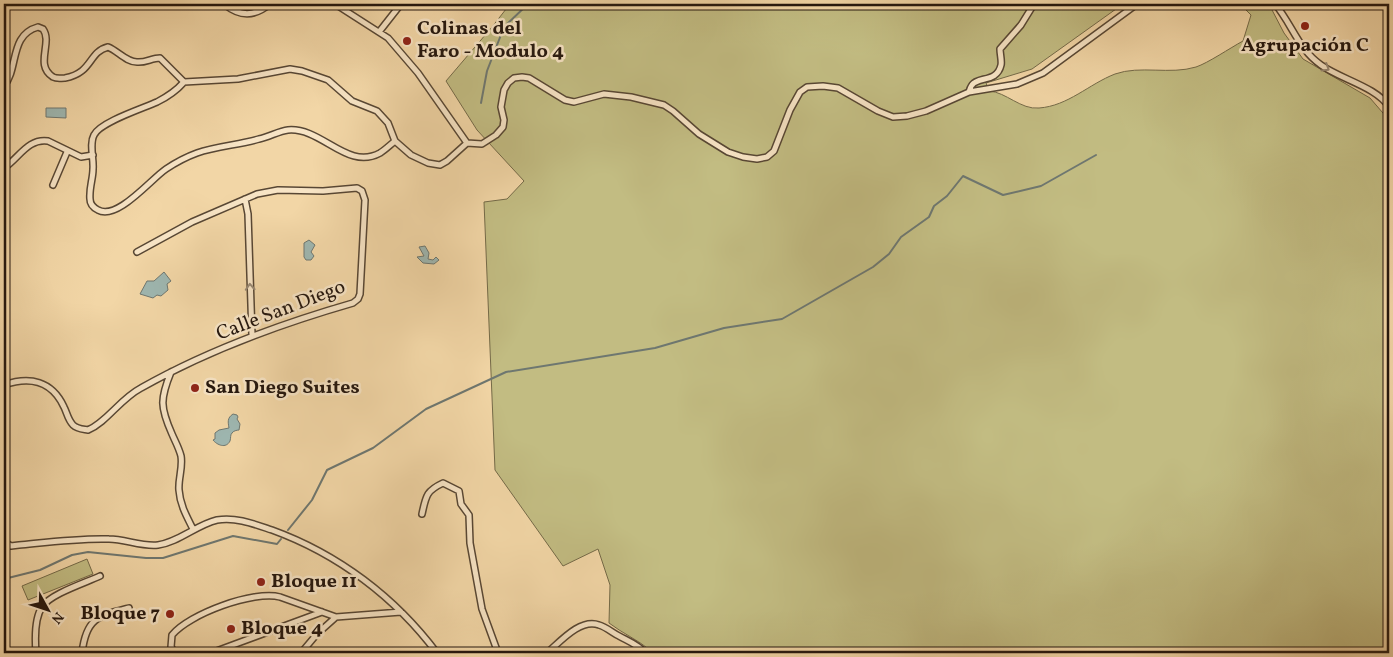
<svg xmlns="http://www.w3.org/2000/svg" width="1393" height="657" font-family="Vollkorn,serif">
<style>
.green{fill:#c2bc82;stroke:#746a48}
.water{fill:#9eb7b1;stroke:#6e7770}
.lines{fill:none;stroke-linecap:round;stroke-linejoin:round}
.stream{stroke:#6e7770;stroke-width:2}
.minor-casing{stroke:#584734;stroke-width:8}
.minor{stroke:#f7e4c5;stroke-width:5}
.oneway{stroke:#988873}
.poi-dot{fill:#8f2418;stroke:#f7e4c5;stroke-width:2}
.labels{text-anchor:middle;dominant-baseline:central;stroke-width:5;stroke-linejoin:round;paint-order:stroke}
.poi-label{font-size:20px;font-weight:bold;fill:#25170e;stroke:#f7e4c5;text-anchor:start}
.street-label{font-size:20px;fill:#25170e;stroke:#f7e4c5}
</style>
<rect width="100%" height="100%" fill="#f2d6a6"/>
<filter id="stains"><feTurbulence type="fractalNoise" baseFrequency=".004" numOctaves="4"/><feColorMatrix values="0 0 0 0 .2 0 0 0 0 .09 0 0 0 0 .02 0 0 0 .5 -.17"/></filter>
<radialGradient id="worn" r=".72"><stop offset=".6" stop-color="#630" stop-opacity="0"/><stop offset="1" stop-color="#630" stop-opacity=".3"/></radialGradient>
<!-- green -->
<path class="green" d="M510,4H1123L1032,69L986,83L989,91C1006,92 1021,110 1039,108C1068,106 1089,84 1115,74C1140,65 1170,75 1196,67C1208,63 1230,48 1243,41L1251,15L1246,10L1250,4H1266L1271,8L1284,33L1303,59L1370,98L1389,120V653H650V650C638,640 622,633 609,623L610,585L598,549L563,566L495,470L484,202L507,199L524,181L477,130L446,81L492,27Z
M87,559L93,574L28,600L22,586Z"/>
<!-- water -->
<path class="water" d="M46,108H66V118L46,117Z
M309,240L315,245L311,252L314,256L311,260H306L304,257V243Z
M425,246L429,253L428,259L433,260L436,257L439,260L434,264L423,263L417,257L424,256L419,247Z
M164,272L171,281L167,284L168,290L161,296L157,295L153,298L140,294L147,281H154Z
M233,414L237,415L238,417L237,419L240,424L239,430C237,430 233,431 232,433C230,435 231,438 230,441C226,449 217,445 213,440L215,439V433L219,430L229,428C228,422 227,418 233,414Z"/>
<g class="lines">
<!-- stream -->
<path class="stream" d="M481,103L487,71L504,27L528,4
M288,530L312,500L327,470L373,448L426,409L506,372L655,348L724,328L782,319L873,267L889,254L901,237L929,217L934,206L947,196L963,176L1003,195L1041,186L1096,155
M4,579L40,570L72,555L88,552L146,558H163L233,536L277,544L281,539"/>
<!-- minor casing -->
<g class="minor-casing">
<path id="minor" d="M224,4C240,17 254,17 270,4
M335,4L388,38L418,73L467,143
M1275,4C1292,24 1298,49 1321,65C1340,79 1377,87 1389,107
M379,32L401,4
M184,82C177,90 167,97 157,102C144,108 100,122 94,135C89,144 94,159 93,169C93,179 89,188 90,199C90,204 94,208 98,210C117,221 151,179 166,169C175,163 186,157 197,153C217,146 239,145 259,139C269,137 279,131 288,130C322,127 347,171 380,153C385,150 390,145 395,141
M184,82L238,79L290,69L302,71L328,80L352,101L377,111L388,123L395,141L411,155L428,163L440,165L447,161L467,143
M4,86C19,68 9,35 38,27L43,29C53,43 34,65 53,77C57,79 60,78 65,78C93,73 88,52 108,47C118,51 126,62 137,62C145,63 152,58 160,58L184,82
M969,92C969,92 971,85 972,85C978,76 997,83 1001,65C1002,61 1000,54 1000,49L1021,25L1034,4
M467,143L482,144L496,135L503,127L504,120L501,107L504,90L508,83L514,78L522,77L529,78L565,100L574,102L604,94L631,97L664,105L673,111L699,134L728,152L743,157L757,159L767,157L774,151L790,110L800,92L807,87L823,86L838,88L878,111L893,117L907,116L926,111L969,92L1017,84L1043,73L1137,4
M4,168C19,158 28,138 48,141L81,157L93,155
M53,185L67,152
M245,199L248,214L252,335
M171,372C160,399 160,407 172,434C175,441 179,448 181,456C183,468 178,479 179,490C180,505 187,517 193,529
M4,385C30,376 52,381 64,407C67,413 68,420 73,425C77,429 82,429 88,430C107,422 120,399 141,388C208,350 280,324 353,303L358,299L360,294L365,200L362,191L357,188L323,191L278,190L257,194L192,222L137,252
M422,514C426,496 426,491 443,483L459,491L461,504L469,515L470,543L482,609L498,653
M4,542L11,546L19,545C49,542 79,538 109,539C125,539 142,547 158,545C179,542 196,525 217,520C237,517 254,524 272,530C338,554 395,597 437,653
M36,653C35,640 34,619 42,607C50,594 85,583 100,576
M82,653C86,618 98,616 129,608
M175,653L171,647L172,635C189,614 254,590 280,597L336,617
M211,653L322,612
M301,653L317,634L336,617L401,612
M547,653C560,642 580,618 599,625C606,627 613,633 619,636C628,641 639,645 645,653"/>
</g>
<!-- minor -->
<use href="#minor" class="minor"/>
</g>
<!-- one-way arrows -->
<defs><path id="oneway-chevron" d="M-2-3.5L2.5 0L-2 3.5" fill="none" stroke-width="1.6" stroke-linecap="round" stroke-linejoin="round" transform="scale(1.25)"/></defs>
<g class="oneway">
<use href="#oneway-chevron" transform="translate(1326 68) rotate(32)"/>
<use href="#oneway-chevron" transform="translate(250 287) rotate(-93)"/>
</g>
<!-- markers -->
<g class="poi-dot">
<circle cx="1305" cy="26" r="5"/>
<circle cx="407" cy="41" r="5"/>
<circle cx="195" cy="388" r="5"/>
<circle cx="261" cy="582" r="5"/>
<circle cx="170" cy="614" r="5"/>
<circle cx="231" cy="629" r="5"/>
</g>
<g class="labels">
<!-- poi labels -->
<g class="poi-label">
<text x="417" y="29">Colinas del<tspan x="417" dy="23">Faro - Modulo 4</tspan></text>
<text x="1305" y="46" text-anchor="middle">Agrupación C</text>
<text x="205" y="388">San Diego Suites</text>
<text x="271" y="582">Bloque 11</text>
<text x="160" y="614" text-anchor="end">Bloque 7</text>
<text x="241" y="629">Bloque 4</text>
</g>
<!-- street labels -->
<g class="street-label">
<text transform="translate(281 311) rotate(-21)">Calle San Diego</text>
</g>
</g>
<!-- margin -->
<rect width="1393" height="657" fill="none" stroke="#f2d6a6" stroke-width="20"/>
<rect x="5" y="5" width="1383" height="647" fill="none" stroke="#25170e" stroke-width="2.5"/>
<rect x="10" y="10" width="1373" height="637" fill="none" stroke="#25170e"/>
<!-- north arrow -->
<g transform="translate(48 610) rotate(130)" stroke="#f7e4c5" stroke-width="4" paint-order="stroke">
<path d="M0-4L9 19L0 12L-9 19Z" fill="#25170e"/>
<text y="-8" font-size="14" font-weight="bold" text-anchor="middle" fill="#25170e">N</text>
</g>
<rect width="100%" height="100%" filter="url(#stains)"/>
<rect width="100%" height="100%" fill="url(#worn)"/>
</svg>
